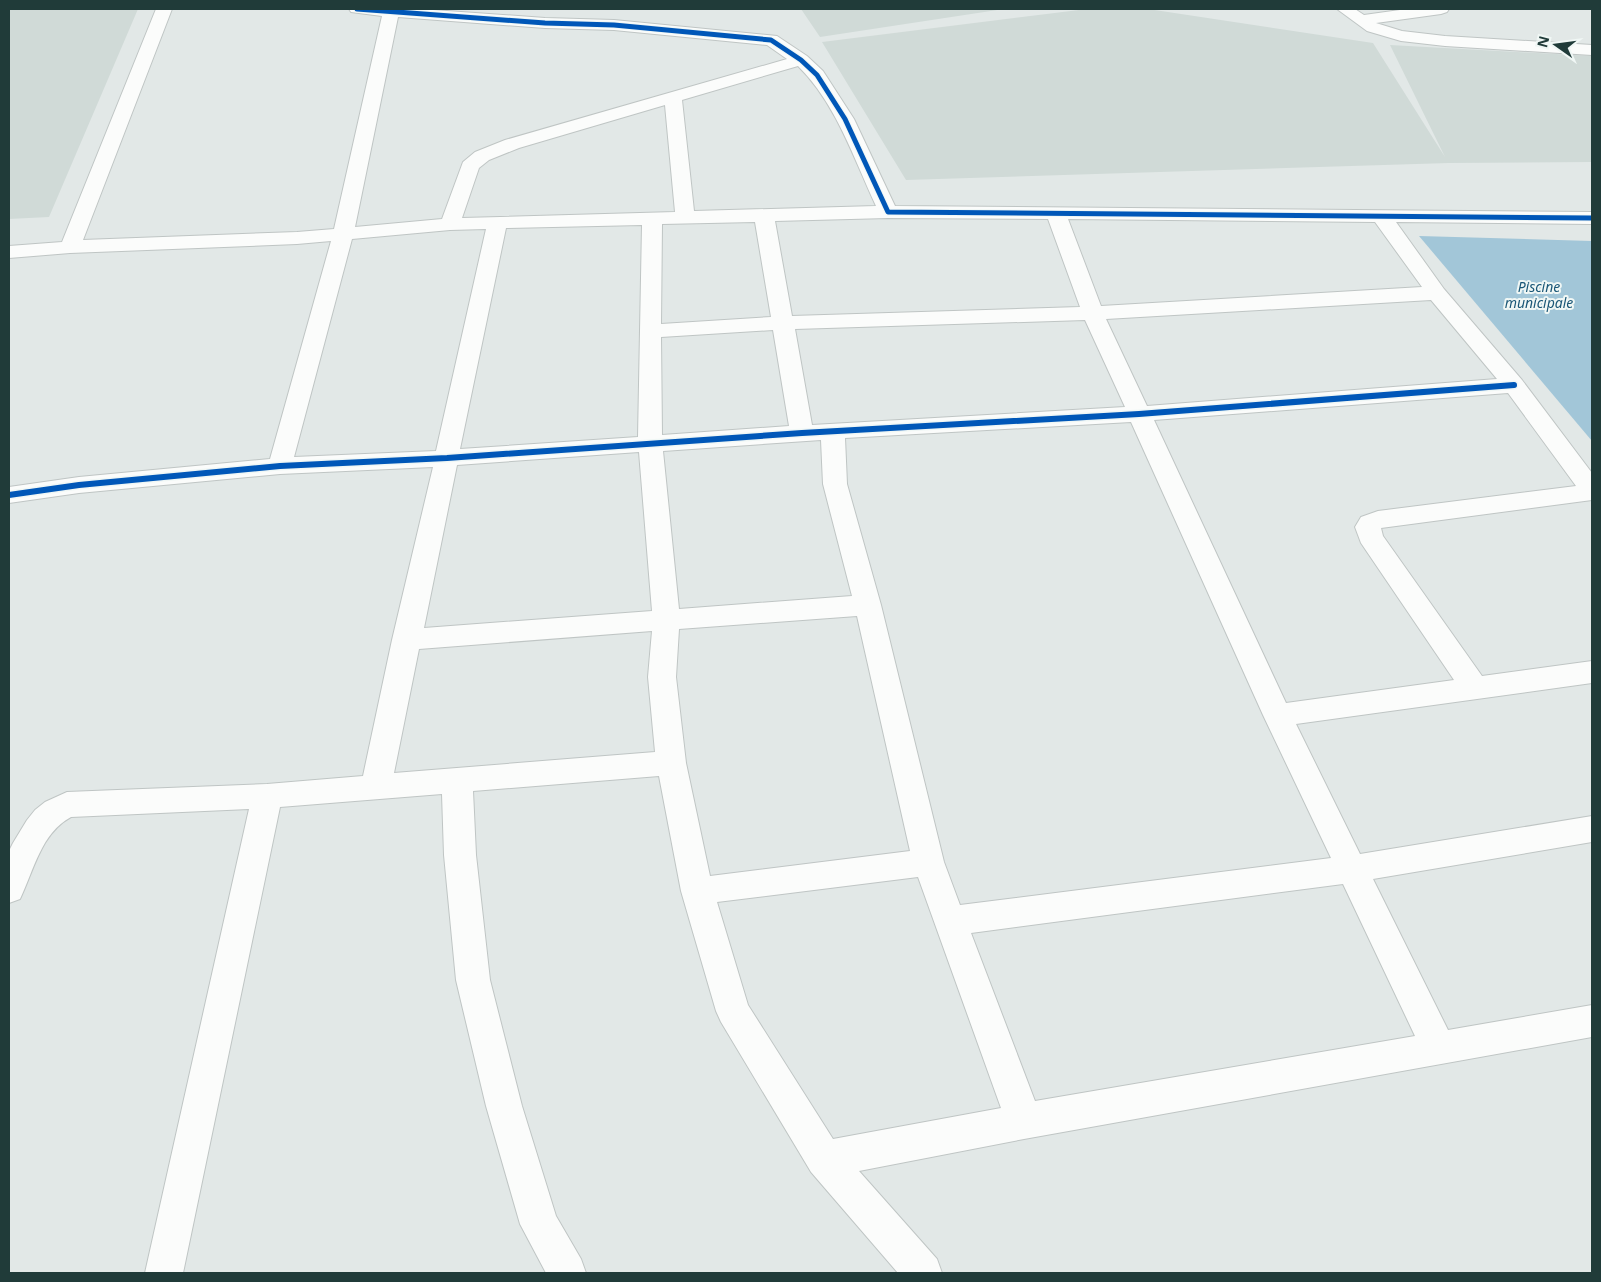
<svg xmlns="http://www.w3.org/2000/svg" width="1601" height="1282" font-family="'Noto Sans',sans-serif">
<style>
.built{fill:#d0dad7}
.water{fill:#a2c6d8}
.lines{fill:none;stroke-linecap:round;stroke-linejoin:round}
.street-casing{stroke:#bfc5c4;stroke-width:2}
.street{fill:#fbfcfb;fill-rule:evenodd}
.cycleway-far1-casing{stroke:#f0f7f5;stroke-width:7}
.cycleway-casing{stroke:#f0f7f5;stroke-width:9}
.cycleway-far1{stroke:#0057b8;stroke-width:5}
.cycleway{stroke:#0057b8;stroke-width:6}
.labels{text-anchor:middle;dominant-baseline:central;stroke-width:4;stroke-linejoin:round;paint-order:stroke}
.far-water-label{font-size:14px;font-style:italic;fill:#1a5777;stroke:#f0f7f5}
</style>
<rect width="100%" height="100%" fill="#e2e8e7"/>
<!-- built -->
<path class="built" d="M9,9H138L49,217L9,219Z
M801,9H1004L820,37Z
M1087,9H1148L1373,43L1445,157L1390,45L1592,56V162L1449,163L906,180L822,42Z"/>
<!-- water -->
<path class="water" d="M1419,236L1592,241V441Z"/>
<g class="lines">
<!-- street casing -->
<g class="street-casing">
<path id="street" d="M156,9H172L83,240L297,232L334,229L382,16L351,12L349,9H419L545,18L614,20L777,36L807,56L823,71L854,119L895,206L1592,212V224L1396,222L1444,289L1522,380L1592,473V500L1381,528L1383,536L1482,676L1592,661V683L1296,724L1360,854L1592,816V842L1373,879L1448,1030L1592,1005V1037L1024,1139L859,1171L937,1259L942,1273H898L811,1172L721,1022L716,1011L681,891L659,776L473,791L476,855L490,980L522,1106L556,1216L581,1259L586,1273H546L520,1224L486,1106L456,980L444,855L442,794L280,807L183,1273H145L249,809L71,817C41,833 34,870 20,899L9,903V851L13,843L27,820L35,810L45,802L67,792L267,784L363,776L392,640L433,467L280,474L79,493L9,503V487L79,477L270,459L331,241L297,244L70,253L9,258V246L62,242ZM398,17L545,28L614,30L767,45L787,59L505,140L475,152L463,162L442,219L355,227ZM798,66C836,103 854,159 876,206L694,211L682,100ZM665,105L675,212L462,218L479,168L489,160L519,148ZM888,218L1048,219L1080,307L792,316L775,221ZM1068,219L1375,222L1422,287L1101,306ZM755,222L771,317L661,324L662,224ZM642,225L638,437L460,449L506,228ZM486,229L436,451L294,457L352,239L450,230ZM1431,300L1497,379L1147,406L1106,319ZM1085,320L1125,407L812,425L795,329ZM773,330L789,426L662,435L661,337ZM1508,393L1576,486L1378,511L1361,517L1355,527L1361,543L1454,680L1286,703L1154,420ZM1131,422L1263,715L1331,858L960,905L944,862L881,605L847,484L845,438ZM821,440L823,484L852,596L679,609L663,451ZM639,452L652,611L424,628L457,465ZM857,616L910,851L710,876L686,763L676,677L679,629ZM652,631L648,677L655,752L394,773L419,649ZM918,877L1001,1108L833,1139L748,1005L717,902ZM1343,884L1415,1036L1035,1101L971,933Z
M1337,9H1355L1364,15L1407,9H1449L1447,12L1441,14L1376,23L1402,31L1445,36L1592,45V55L1445,46L1401,41L1367,31Z"/>
</g>
<!-- street -->
<use href="#street" class="street"/>
<!-- cycleway-far1 casing -->
<g class="cycleway-far1-casing">
<path id="cycleway-far1" d="M357,9L545,23L614,25L771,40L801,60L817,75L845,119L888,212L1592,218"/>
</g>
<!-- cycleway casing -->
<g class="cycleway-casing">
<path id="cycleway" d="M9,495L79,485L280,466L447,458L802,433L1139,414L1514,385"/>
</g>
<!-- cycleway-far1 -->
<use href="#cycleway-far1" class="cycleway-far1"/>
<!-- cycleway -->
<use href="#cycleway" class="cycleway"/>
</g>
<g class="labels">
<!-- far-water labels -->
<g class="far-water-label">
<text x="1539" y="286">Piscine<tspan x="1539" dy="16">municipale</tspan></text>
</g>
</g>
<!-- border -->
<rect width="1601" height="1282" fill="none" stroke="#203b39" stroke-width="20"/>
<!-- north arrow -->
<g transform="translate(1556 45) rotate(284)" stroke="#f0f7f5" stroke-width="4" paint-order="stroke">
<path d="M0-4L9 19L0 12L-9 19Z" fill="#203b39"/>
<text y="-8" font-size="14" font-weight="bold" text-anchor="middle" fill="#203b39">N</text>
</g>
</svg>
